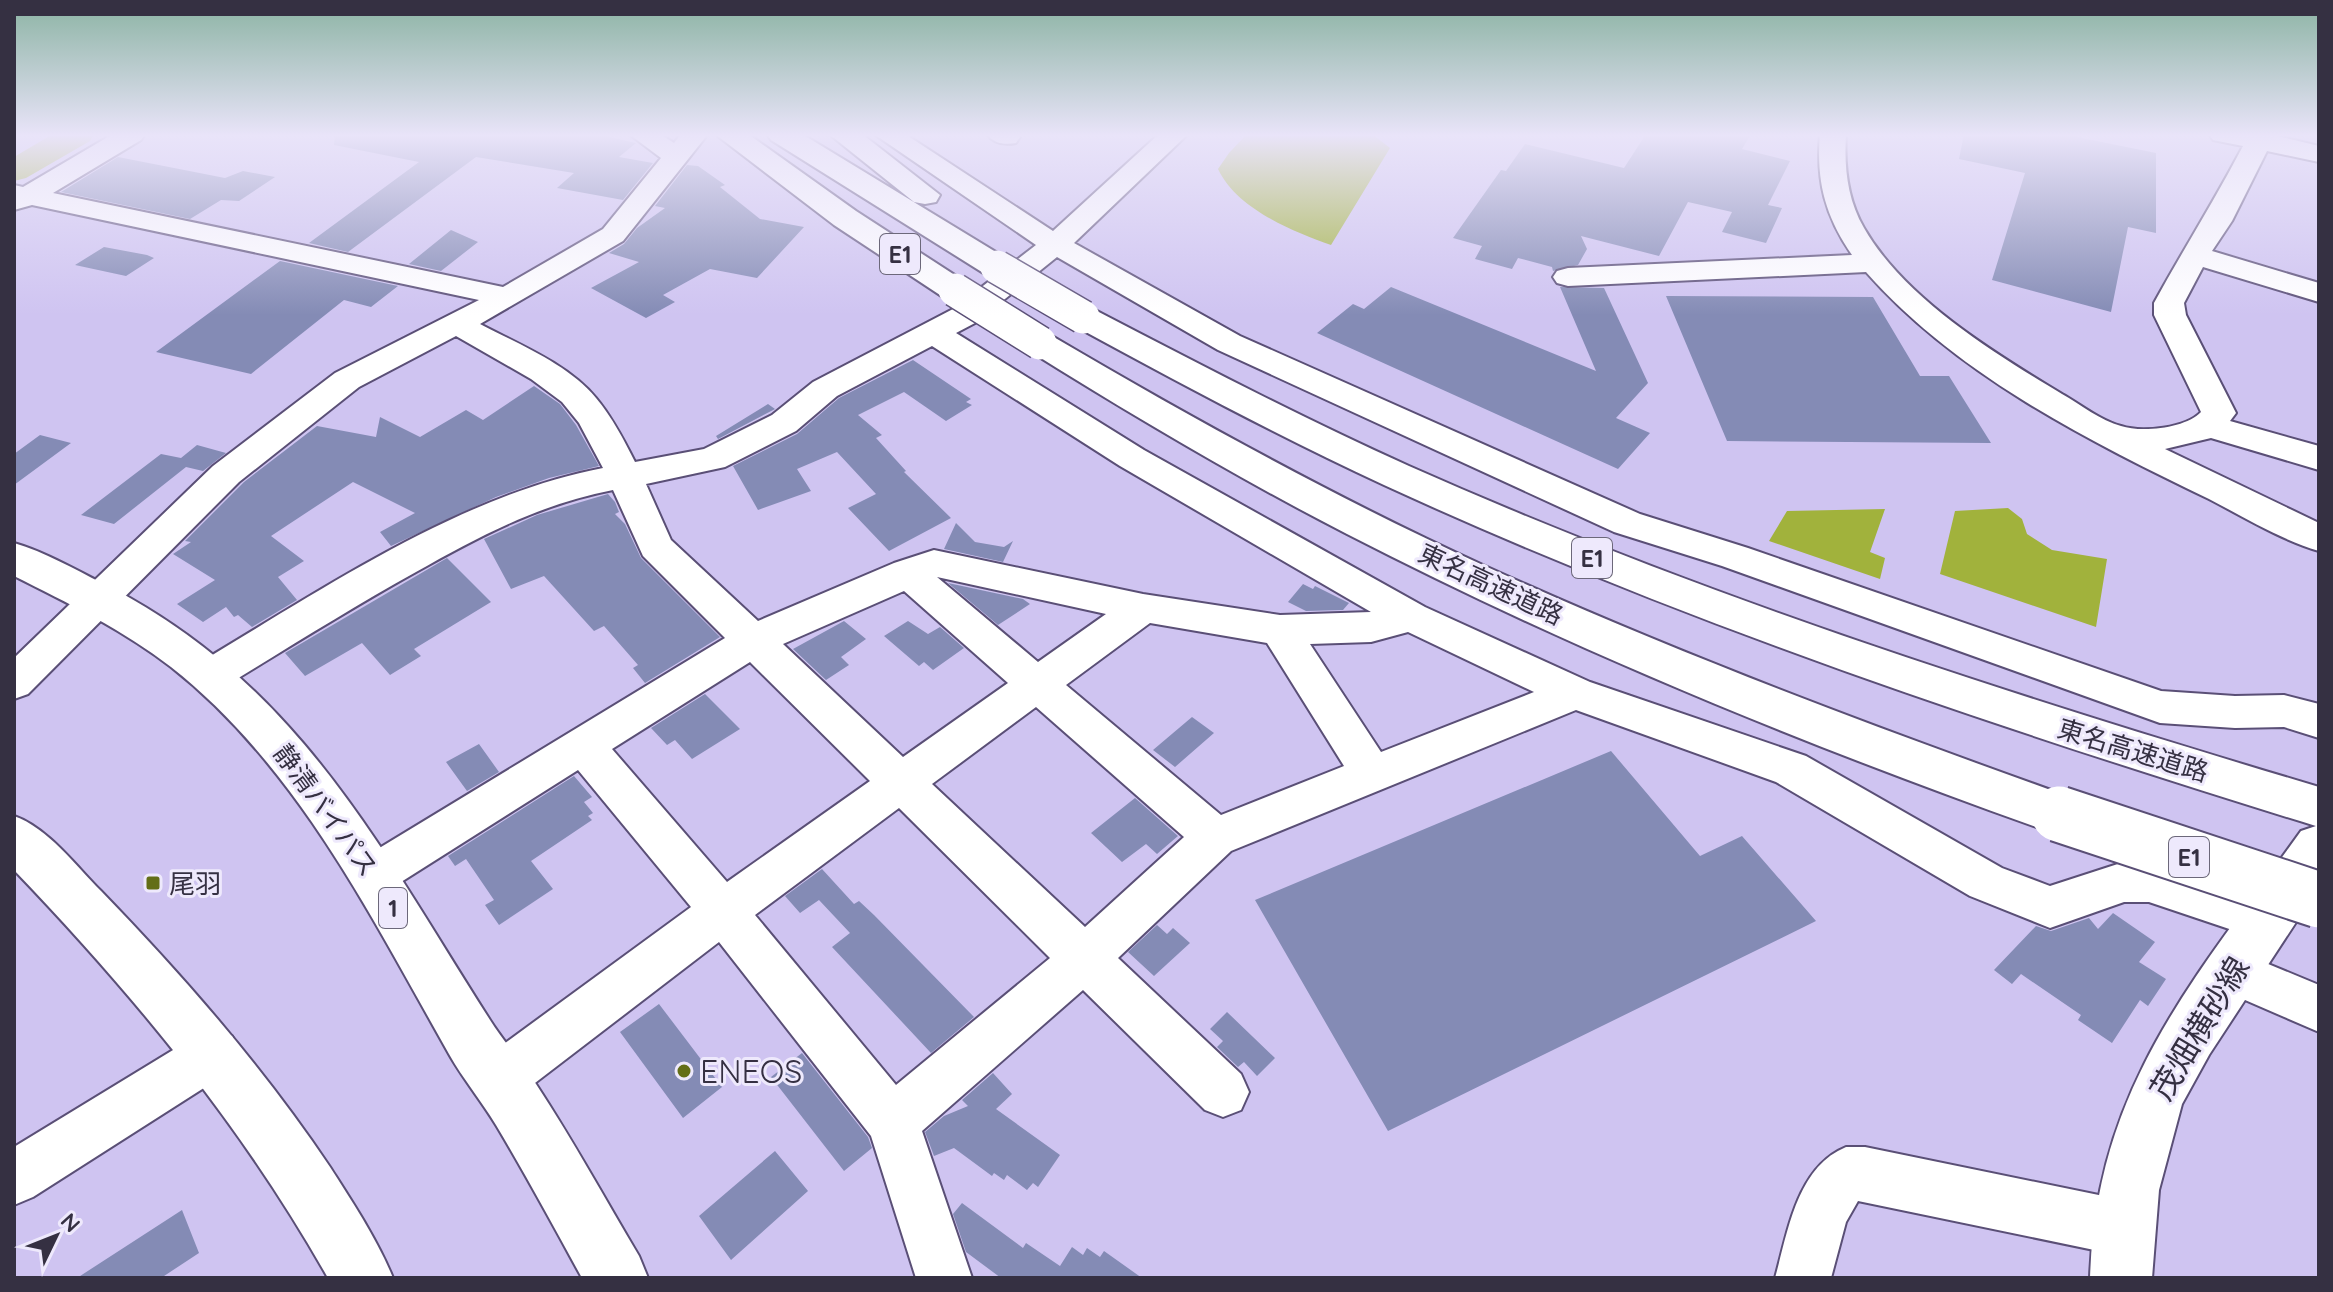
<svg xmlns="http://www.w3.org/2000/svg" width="2333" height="1292" font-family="Quicksand,'Noto Sans JP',sans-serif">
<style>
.water{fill:#a1b23c}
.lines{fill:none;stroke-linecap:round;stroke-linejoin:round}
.river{fill:#a1b23c;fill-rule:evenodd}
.building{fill:#848bb5}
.minor-casing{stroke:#5a4f76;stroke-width:4}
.major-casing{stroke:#5a4f76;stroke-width:4}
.highway-casing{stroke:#5a4f76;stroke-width:4}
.minor{fill:#fff;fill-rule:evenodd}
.major{fill:#fff;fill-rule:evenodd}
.highway{fill:#fff;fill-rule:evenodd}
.highway-bridge-far1-casing{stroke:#5a4f76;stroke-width:36;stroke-linecap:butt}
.highway-bridge-casing{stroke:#5a4f76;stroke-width:59;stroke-linecap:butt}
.highway-bridge-far1{stroke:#fff;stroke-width:33}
.highway-bridge{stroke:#fff;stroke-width:55}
.poi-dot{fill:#636e17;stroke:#eee9fc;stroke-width:3}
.labels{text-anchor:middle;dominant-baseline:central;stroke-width:6;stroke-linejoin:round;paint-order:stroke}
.shield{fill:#eee9fc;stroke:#6c687a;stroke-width:2}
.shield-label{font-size:24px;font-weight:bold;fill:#353042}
.street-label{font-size:26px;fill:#353042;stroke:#eee9fc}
.poi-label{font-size:26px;fill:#353042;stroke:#eee9fc;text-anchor:start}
.near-street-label{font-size:32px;fill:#353042;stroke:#eee9fc}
.near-poi-label{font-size:32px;fill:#353042;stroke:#eee9fc;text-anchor:start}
</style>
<rect width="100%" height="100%" fill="#cfc4f1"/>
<!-- water -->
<path class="water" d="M1247,134H1372L1390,148L1331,245C1292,231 1237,209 1218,169L1229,153Z
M2008,508L2022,519L2027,534L2052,550L2107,559L2096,627L1940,574L1955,511Z
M1885,509L1870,552L1885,558L1880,579L1769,541L1787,511Z"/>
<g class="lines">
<!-- river -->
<path class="river" d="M53,134H94L90,141L26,178L14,181V157Z"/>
</g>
<!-- building -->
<path class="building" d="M335,134H595L636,143L619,157L653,163L623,200L557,188L574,173L476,157L348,252L309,243L419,162L334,145Z
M1646,134H1751L1742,149L1790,161L1768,205L1782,208L1766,243L1722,232L1732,212L1688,202L1659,256L1581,236L1587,249L1578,265L1553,271L1552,267L1518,258L1512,269L1475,259L1482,246L1453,238L1501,170L1506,171L1525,144L1624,168Z
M1964,134H2062L2156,153V233L2128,227L2111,312L1992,280L2025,173L1959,159Z
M118,157L225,178L243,171L275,177L239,201L221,200L190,219L61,192Z
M687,165L698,166L725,185L720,187L760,219L804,227L757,278L710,269L663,295L675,302L646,318L591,288L639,262L609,253L624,244L637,228L665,208L655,206Z
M451,230L478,242L441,271L409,264Z
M104,247L147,255L154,258L126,276L75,265Z
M280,261L398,286L371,307L344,300L251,374L156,352Z
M1391,287L1596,371L1560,287L1604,288L1648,383L1616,418L1650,433L1618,469L1317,333L1353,304L1364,309Z
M1666,296L1873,297L1920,376H1949L1991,443L1727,441Z
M913,360L971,399L966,402L972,405L946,421L904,392L858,415L882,435L876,438L906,471L904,472L951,518L889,551L848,508L876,494L837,452L797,469L811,491L758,510L733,466L797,434L839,398Z
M534,386L560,404L576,425L599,466L549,478L496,497L391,546L380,532L415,513L353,482L271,536L304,561L278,577L297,600L252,627L238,615L234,617L226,607L203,622L177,604L215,580L173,554L191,542L185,541L244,482L317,426L376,437L380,417L420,437L466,410L483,420Z
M768,404L775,409L718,439L716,436Z
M40,435L71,443L14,485V454Z
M197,445L226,453L203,471L186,467L114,524L81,515L161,454L181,458Z
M608,494L615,502L619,512L615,514L625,524L641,558L720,637L645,683L633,668L638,665L604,626L594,631L544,576L511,589L484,539L537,515Z
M956,523L975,542L1004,547L1013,541L1003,562L944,549Z
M447,558L491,602L414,649L421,656L390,675L362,643L305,676L285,653Z
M948,583L1023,599L1030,604L998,625Z
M1303,584L1313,589L1315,586L1349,603L1343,610L1306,611L1288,602Z
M844,621L866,639L841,657L849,665L826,680L793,649Z
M908,621L928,634L940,627L964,648L933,670L924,662L919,666L884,636Z
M705,694L740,729L692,759L675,740L667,745L651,728Z
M1192,717L1214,733L1175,767L1153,750Z
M479,744L499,772L467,791L446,762Z
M1611,751L1700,856L1742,836L1816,921L1388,1131L1255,900Z
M574,776L592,797L584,802L593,813L588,816L592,820L531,861L553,889L499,925L485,905L494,900L466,859L455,866L448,856Z
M1135,798L1178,836L1157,854L1146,844L1122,862L1091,833Z
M822,869L854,904L859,901L874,915L974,1017L931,1053L832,947L850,933L819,900L800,913L785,896Z
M2113,913L2155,942L2139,962L2166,979L2148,1006L2140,1000L2112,1043L2078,1020L2081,1015L2021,974L2012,984L1994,970L2036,926L2051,931L2089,918L2098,929Z
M1157,925L1167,934L1173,928L1190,943L1154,976L1128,952Z
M659,1004L722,1087L683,1118L620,1032Z
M1227,1012L1275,1058L1257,1076L1244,1062L1238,1067L1217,1047L1223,1041L1210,1029Z
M802,1053L868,1137L872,1148L844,1171L771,1077Z
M993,1073L1012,1094L996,1109L1060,1155L1038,1187L1033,1183L1027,1190L1007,1175L1004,1180L994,1173L992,1176L954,1148L934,1156L925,1132L944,1116L968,1106L962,1100Z
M775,1151L808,1191L731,1260L699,1216Z
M962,1203L1023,1248L1026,1243L1060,1266L1072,1247L1083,1255L1087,1248L1100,1257L1104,1251L1142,1278H1001L966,1252L953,1214Z
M182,1210L199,1253L161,1278H77Z"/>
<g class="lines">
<!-- minor casing -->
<g class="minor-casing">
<path id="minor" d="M113,134H145L141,140L53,193L503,287L603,229L661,158L629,134H660L674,143L681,134H708L623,241L480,324C518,344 568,364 596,398C612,417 624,440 635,462L704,449L772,415L813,382L953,309L1036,245L874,134H905L1053,231L1159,134H1188L1074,243L1240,336L1640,514L1748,548L2161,691L2235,696L2284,695L2319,704V738L2284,727L2235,728L2160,723L1722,566L1614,532L1218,350L1057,257L975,323L956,333L1144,450L1425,607L1590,682L1806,756L2002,868L2050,886L2124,862H2149L2282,905L2289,920L2282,935L2265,941L2149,902H2124L2050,928L1970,896L1776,782L1576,710L1231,851L1118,958L1241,1074L1249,1092L1241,1110L1223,1117L1205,1110L1083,990L922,1131L972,1278H916L871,1136L719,942L518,1096L500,1103L482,1096L474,1078L482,1060L691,907L578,770L390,889L374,895L358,889L351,875L358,861L725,638L643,556L613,490C540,504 480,536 416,572C351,608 288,648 225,686L211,691L197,686L191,675L197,664C322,590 460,495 603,468L579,423L562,402L531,379L456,336L359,387L239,482L28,694L14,699V658L213,466L335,373L479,300L32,205L14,210V185L23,187ZM932,346L1120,466L1371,612L1280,615L1143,594L934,550L894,563L758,621L671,540L646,484L725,467L796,431L837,396ZM937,577L1106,614L1038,662ZM904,591L1008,683L903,757L783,644ZM1150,623L1267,643L1344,766L1221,815L1066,685ZM1408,632L1534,692L1381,752L1310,644L1371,642ZM750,662L870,781L727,882L612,749ZM1036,707L1184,837L1085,927L932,784ZM899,808L1050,958L896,1085L755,915Z
M987,134H1018L1020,137L1016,143C1005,145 994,144 987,134Z
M1820,134H1846C1844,167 1847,199 1864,228C1904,298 1994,353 2062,394C2080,404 2101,421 2121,426C2142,433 2186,428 2201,412L2154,315V303C2183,250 2215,200 2243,146L2213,140L2209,134H2269L2319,146V162L2267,151L2232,221L2212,251L2319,283V302L2203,267L2184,303L2186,315L2236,413L2230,421L2319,446V470L2211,438L2165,449L2319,523V551C2281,540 2244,517 2209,499C2087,440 1957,375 1866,272L1568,286L1557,283L1553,277L1557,271L1568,268L1852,255C1825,216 1816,181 1820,134Z
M2232,949L2319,985V1032L2215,987L2208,971L2215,955Z
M214,1029L232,1036L239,1053L232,1070L33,1197L14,1205V1147L196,1036Z
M1846,1147H1865L2123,1200L2143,1208L2151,1228L2143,1248L2123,1256L1858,1201L1846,1222L1831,1278H1775C1788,1231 1797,1167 1846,1147Z"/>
</g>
<!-- major casing -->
<g class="major-casing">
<path id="major" d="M2319,825V887L2209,1055L2182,1104L2159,1190L2152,1278H2090C2096,1095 2185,990 2288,849L2301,831Z"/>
</g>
<!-- highway casing -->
<g class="highway-casing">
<path id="highway" d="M715,134H748L856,211L967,283L972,290L967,297L955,300L943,297L834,225Z
M767,134H802L1009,260L1013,267L1009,274L997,277L985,274L771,140Z
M829,134H862L940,195L936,202L925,204L914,202Z
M1083,307L1095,310C1199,364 1302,418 1409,466C1703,597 2011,695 2319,787V827C2002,729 1686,624 1384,485C1278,436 1174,380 1071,324L1066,317L1071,310Z
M1040,332L1052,336C1193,419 1336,498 1485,566C1678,654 1877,728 2076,799L2083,814L2076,829L2059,835C1820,751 1572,650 1347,534C1238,478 1132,415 1028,350L1022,343L1028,336Z
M14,543C45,552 74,569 102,583C298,682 378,845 490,1020C504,1042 522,1062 536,1084C573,1140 605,1199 639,1256L648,1278H582C554,1227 526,1175 496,1125C481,1100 463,1079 449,1054C372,918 297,766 171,667C123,630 68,603 14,576Z
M14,816C48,828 75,865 101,891C184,977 263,1067 330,1167C353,1203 377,1239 393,1278H328C243,1127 134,995 14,870Z"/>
</g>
<!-- minor -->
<use href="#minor" class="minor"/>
<!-- major -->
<use href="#major" class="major"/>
<!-- highway -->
<use href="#highway" class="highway"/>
<!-- highway-bridge-far1 casing -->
<g class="highway-bridge-far1-casing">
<path id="highway-bridge-far1" d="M997,267L1083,317
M955,290L1040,343"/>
</g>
<!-- highway-bridge casing -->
<g class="highway-bridge-casing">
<path id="highway-bridge" d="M2059,814L2319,900"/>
</g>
<!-- highway-bridge-far1 -->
<use href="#highway-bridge-far1" class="highway-bridge-far1"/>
<!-- highway-bridge -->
<use href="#highway-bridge" class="highway-bridge"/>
</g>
<!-- sky -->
<linearGradient id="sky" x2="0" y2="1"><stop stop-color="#8bb3a3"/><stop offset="0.43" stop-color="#e9e4f9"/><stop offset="1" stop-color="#e9e4f9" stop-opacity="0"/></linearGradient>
<rect width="2333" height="315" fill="url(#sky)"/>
<!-- markers -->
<g class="poi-dot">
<rect x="145" y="875" width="16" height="16" rx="4"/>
<circle cx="684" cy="1071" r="8"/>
</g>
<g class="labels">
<!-- shield labels -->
<g class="shield">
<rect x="880" y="234" width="40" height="40" rx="6"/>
<rect x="1572" y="538" width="40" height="40" rx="6"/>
<rect x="2169" y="837" width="40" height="40" rx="6"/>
<rect x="379" y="888" width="28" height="40" rx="6"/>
</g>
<g class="shield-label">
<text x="900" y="254">E1</text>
<text x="1592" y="558">E1</text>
<text x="2189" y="857">E1</text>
<text x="393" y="908">1</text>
</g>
<!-- street labels -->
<g class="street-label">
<text transform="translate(1491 584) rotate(25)">東名高速道路</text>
<text transform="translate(2133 750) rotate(17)">東名高速道路</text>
<text transform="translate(326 810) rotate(54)">静清バイパス</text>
</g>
<!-- poi labels -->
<g class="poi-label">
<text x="169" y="883">尾羽</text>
</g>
<!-- near-street labels -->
<g class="near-street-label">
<text transform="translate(2199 1028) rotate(-59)">茂畑横砂線</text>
</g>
<!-- near-poi labels -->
<g class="near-poi-label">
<text x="700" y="1071">ENEOS</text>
</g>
</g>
<!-- border -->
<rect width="2333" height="1292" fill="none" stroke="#353042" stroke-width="32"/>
<!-- north arrow -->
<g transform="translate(56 1236) rotate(47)" stroke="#eee9fc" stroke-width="6" paint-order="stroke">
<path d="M0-6L14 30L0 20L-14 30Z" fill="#353042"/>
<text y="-12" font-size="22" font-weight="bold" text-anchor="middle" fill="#353042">N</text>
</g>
</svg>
